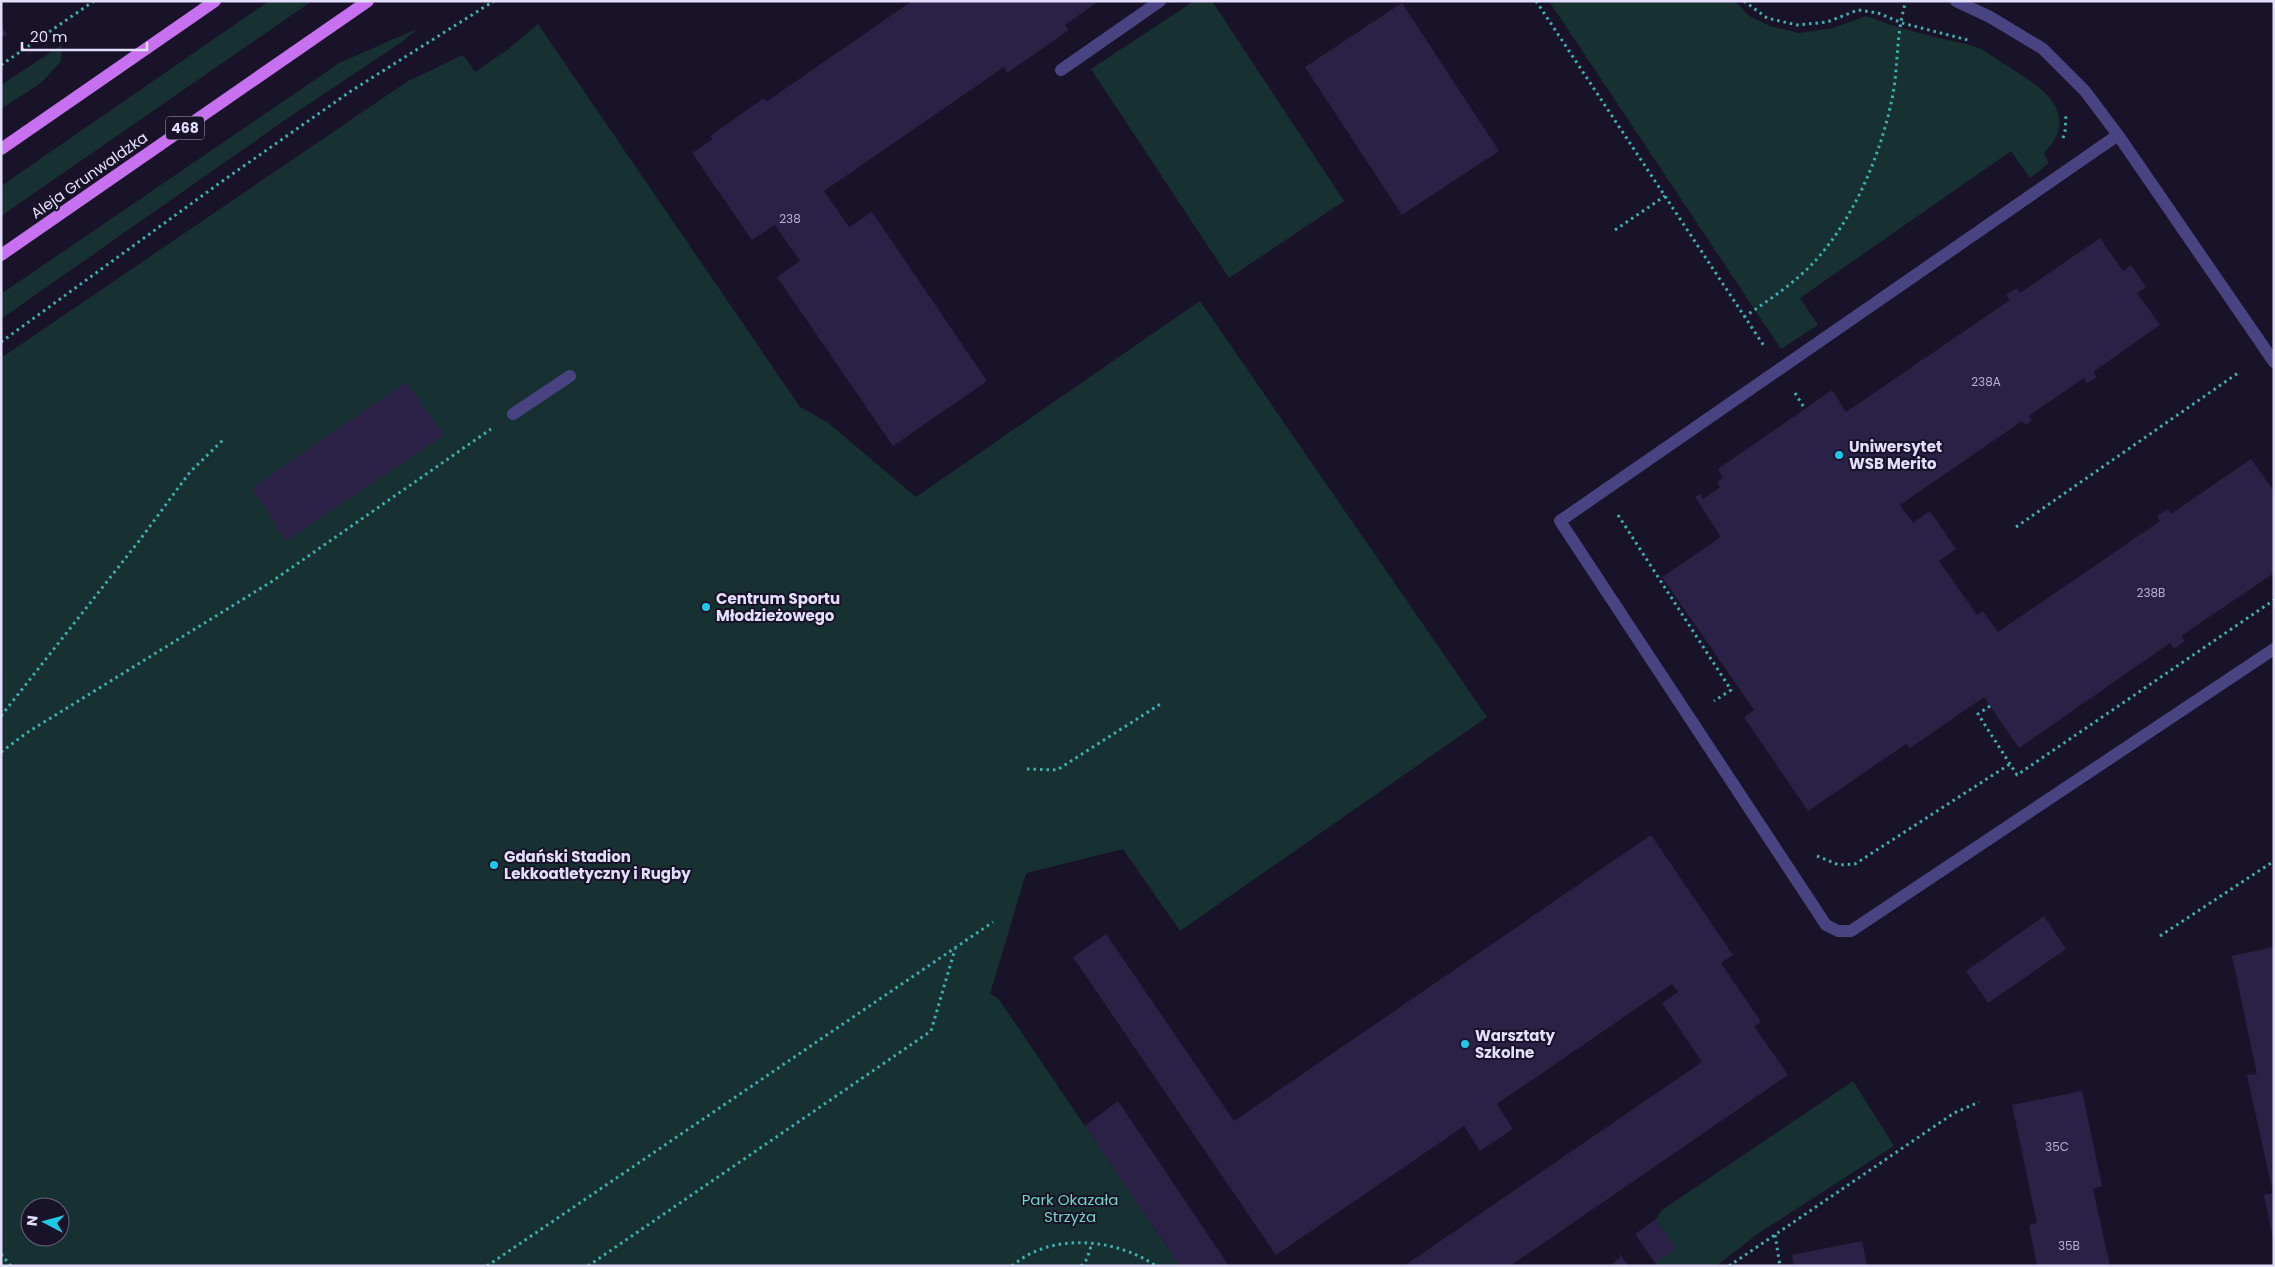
<svg xmlns="http://www.w3.org/2000/svg" width="2275" height="1267" font-family="Poppins,sans-serif">
<style>
.green{fill:#173132;fill-rule:evenodd}
.building{fill:#2b2147}
.lines{fill:none;stroke-linecap:round;stroke-linejoin:round}
.path{stroke:#3eb0af;stroke-width:3;stroke-dasharray:2.5 4;stroke-linecap:butt}
.service{stroke:#494382;stroke-width:12}
.primary{stroke:#c771f0;stroke-width:12}
.poi-dot{fill:#1ec8e7;stroke:#181328;stroke-width:2}
.labels{text-anchor:middle;dominant-baseline:central;stroke-width:4;stroke-linejoin:round;paint-order:stroke}
.number-label{font-size:12px;fill:#b5afcf}
.shield{fill:#181328;stroke:#a6a1bc;stroke-width:1}
.shield-label{font-size:14px;font-weight:bold;fill:#e3defc}
.street-label{font-size:15px;fill:#e3defc;stroke:#181328}
.poi-label{font-size:15px;font-weight:bold;fill:#e3defc;stroke:#181328;text-anchor:start}
.park-label{font-size:15px;fill:#71d5c2;stroke:#181328}
</style>
<rect width="100%" height="100%" fill="#181328"/>
<!-- green -->
<path class="green" d="M269,1H312L1,216V186Z
M1194,1H1212L1344,201L1229,278L1091,69Z
M1549,1H1735L1749,16L1770,26L1799,33L1833,28L1866,16C1890,25 1914,32 1939,38C1951,41 1964,43 1976,47C1987,51 1998,61 2009,67C2042,87 2082,114 2044,153L2049,163L2030,178L2011,151L1800,298L1818,325L1781,349Z
M538,24L800,407L827,422L916,497L1200,301L1487,717L1180,931L1123,849L1026,873L990,994L998,998L1180,1266H1V358L408,81L463,55L475,72L507,50ZM30,1207H60V1237H30Z
M417,29L402,42L288,118L1,319V294L341,62Z
M62,45L61,61L41,83L1,109V85Z
M1853,1081L1894,1146L1756,1235L1716,1266H1657L1655,1263L1676,1248L1656,1219L1662,1210Z"/>
<!-- building -->
<path class="building" d="M912,1H1099L1065,25L1069,30L1007,73L1004,67L824,191L849,227L872,212L987,381L893,446L777,277L800,261L775,225L752,240L692,153L713,139L710,136L764,98L766,102Z
M1402,3L1499,151L1402,215L1305,67Z
M1,26L7,34L1,38Z
M2100,238L2123,271L2131,265L2146,287L2137,293L2160,325L2093,372L2097,377L2087,383L2084,378L2028,416L2032,420L2025,425L2022,421L1900,505L1913,523L1930,511L1956,549L1939,561L1977,615L1983,611L1998,632L2160,521L2157,516L2168,509L2171,514L2251,459L2274,491V573L2181,636L2185,641L2174,649L2170,643L2019,748L1984,697L1910,748L1906,744L1808,811L1744,717L1754,710L1662,577L1721,537L1695,497L1700,494L1703,499L1720,487L1717,482L1723,478L1718,469L1832,390L1846,412L2010,300L2006,295L2017,288L2020,293Z
M406,382L444,435L286,541L252,488Z
M1651,835L1733,955L1721,963L1761,1022L1754,1026L1788,1075L1510,1266H1404L1702,1062L1662,1003L1678,992L1672,984L1497,1104L1513,1129L1480,1151L1464,1126L1276,1255L1073,957L1106,934L1234,1121Z
M2044,916L2066,949L1988,1003L1966,971Z
M2274,947V1239H2273L2264,1195L2273,1193L2247,1075L2257,1074L2232,956Z
M2082,1091L2102,1186L2093,1189L2110,1266H2037L2029,1225L2037,1223L2012,1105Z
M1118,1101L1229,1266H1180L1085,1126Z
M1656,1219L1676,1248L1655,1263L1635,1234Z
M1862,1241L1867,1266H1794L1792,1255Z
M1619,1253L1628,1266H1609L1620,1258Z"/>
<g class="lines">
<!-- path -->
<path class="path" d="M1536,1L1764,346
M1744,1L1767,18L1797,25L1827,22L1858,10L1878,13L1902,23L1968,40
M1,65L94,1
M2063,138L2065,131L2066,115
M1615,230L1665,196
M1744,317C1769,300 1796,282 1816,260C1855,216 1880,156 1892,99C1899,66 1895,36 1906,1
M1,342L221,182L351,91L494,1
M1795,393L1805,409
M1618,515L1731,690L1714,701
M2016,527L2238,373
M1990,706L1978,714L2017,775L2274,600
M1,716L139,541L190,472L224,439
M1,752L28,732L271,582L491,429
M1027,769L1057,770L1162,703
M1817,856L1839,865L1855,864L2010,764
M2160,936L2274,861
M1775,1235L1780,1266
M1,1254L11,1266
M487,1266L993,922
M588,1266L931,1031L955,949
M1012,1266C1051,1232 1116,1238 1156,1266
M1081,1266L1087,1259L1092,1243
M1729,1266L1954,1113L1979,1102"/>
<!-- service -->
<path class="service" d="M1956,1L1990,17L2043,49L2085,91L2118,135L2274,362
M1061,70L1160,1
M2118,135L1560,521L1826,925L1838,931H1851L2274,649
M513,414L570,376"/>
<!-- primary -->
<path class="primary" d="M1,149L215,1
M1,255L368,1"/>
</g>
<!-- markers -->
<g class="poi-dot">
<circle cx="1839" cy="455" r="5"/>
<circle cx="706" cy="607" r="5"/>
<circle cx="494" cy="865" r="5"/>
<circle cx="1465" cy="1044" r="5"/>
</g>
<g class="labels">
<!-- number labels -->
<g class="number-label">
<text x="790" y="218">238</text>
<text x="1986" y="381">238A</text>
<text x="2151" y="592">238B</text>
<text x="2057" y="1146">35C</text>
<text x="2069" y="1245">35B</text>
</g>
<!-- shield labels -->
<rect class="shield" x="166" y="116.5" width="38" height="23" rx="4"/>
<g class="shield-label">
<text x="185" y="128">468</text>
</g>
<!-- street labels -->
<g class="street-label">
<text transform="translate(89 175) rotate(-35)">Aleja Grunwaldzka</text>
</g>
<!-- poi labels -->
<g class="poi-label">
<text x="1849" y="446">Uniwersytet<tspan x="1849" dy="17">WSB Merito</tspan></text>
<text x="716" y="598">Centrum Sportu<tspan x="716" dy="17">Młodzieżowego</tspan></text>
<text x="504" y="856">Gdański Stadion<tspan x="504" dy="17">Lekkoatletyczny i Rugby</tspan></text>
<text x="1475" y="1035">Warsztaty<tspan x="1475" dy="17">Szkolne</tspan></text>
</g>
<!-- park labels -->
<g class="park-label">
<text x="1070" y="1199">Park Okazała<tspan x="1070" dy="17">Strzyża</tspan></text>
</g>
</g>
<!-- border -->
<rect width="2275" height="1267" fill="none" stroke="#e3defc" stroke-width="5"/>
<!-- north arrow -->
<g transform="translate(45 1222) rotate(276)"><circle r="24" fill="#181328" stroke="#69647d"/>
<path d="M0-4L9 19L0 12L-9 19Z" fill="#1ec8e7"/>
<text y="-8" font-size="14" font-weight="bold" text-anchor="middle" fill="#e3defc">N</text>
</g>
<!-- scale -->
<path d="M22 42v8h125v-8" fill="none" stroke="#e3defc" stroke-width="2.5"/>
<text x="30" y="42" font-size="15" fill="#e3defc" stroke="#181328" stroke-width="4" paint-order="stroke">20 m</text>
</svg>
